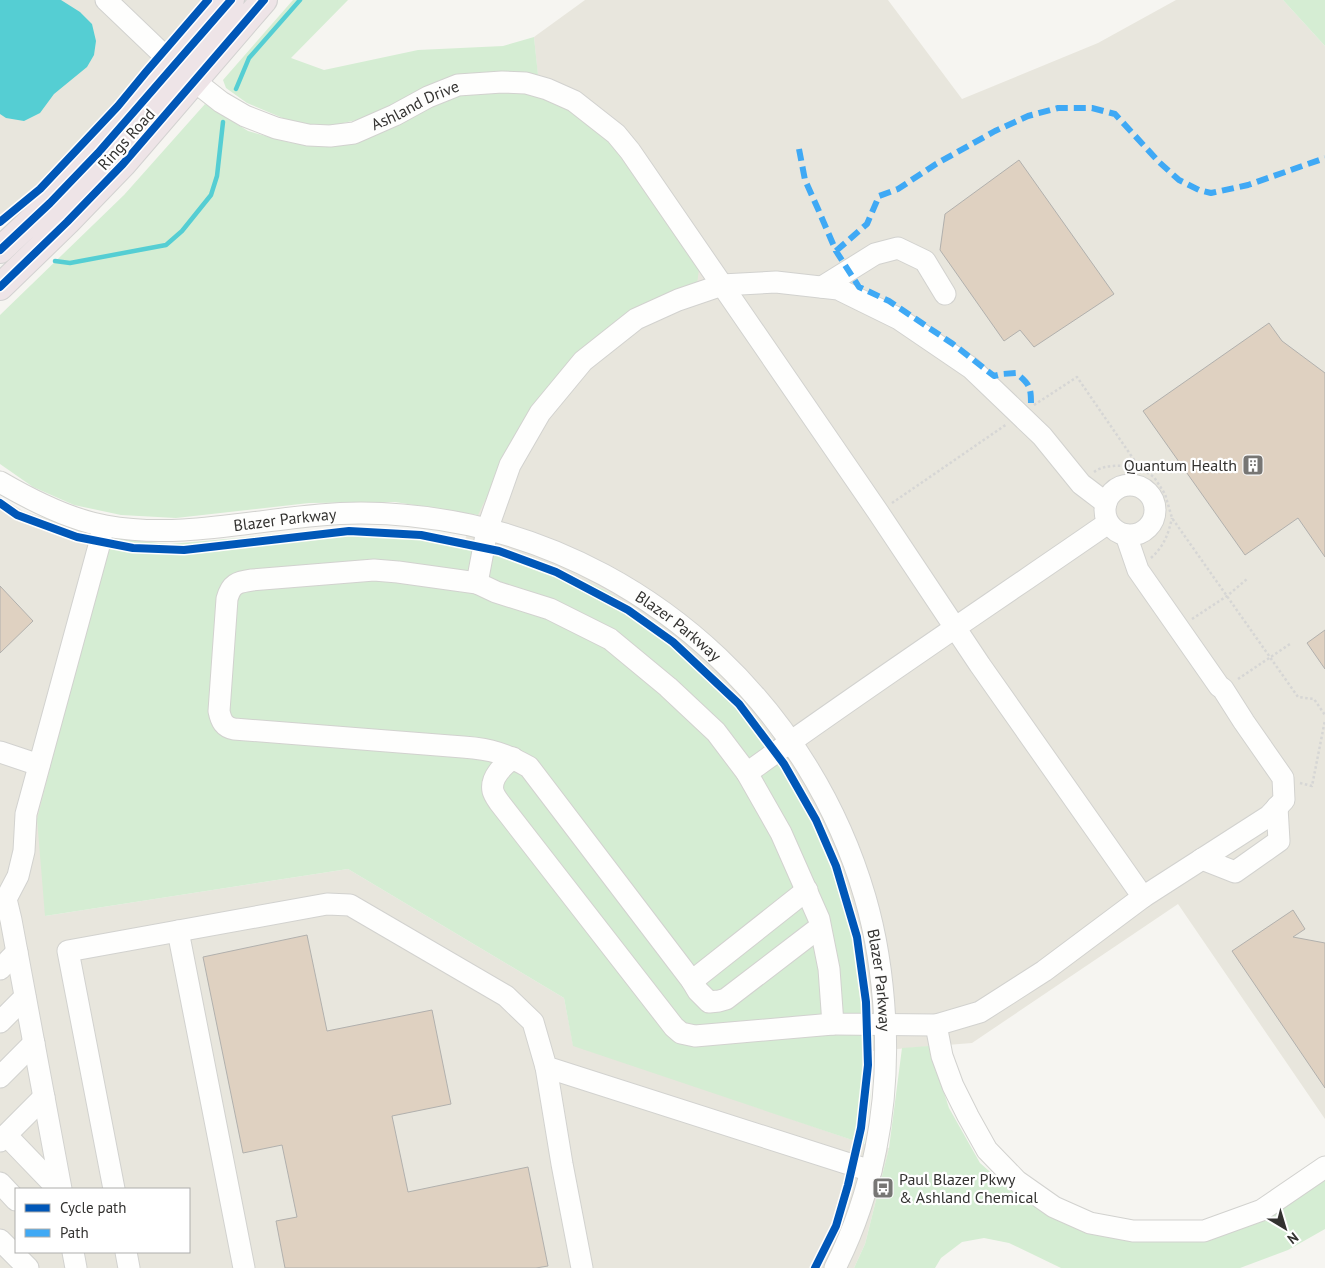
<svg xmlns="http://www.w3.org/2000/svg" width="1325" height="1268" font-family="'PT Sans',sans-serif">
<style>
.built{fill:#e8e6dd;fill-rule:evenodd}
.green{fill:#d5edd3}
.water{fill:#55ced3}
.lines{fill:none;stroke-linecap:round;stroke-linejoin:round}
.stream{stroke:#55ced3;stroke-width:4.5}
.building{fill:#dfd1c1;stroke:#b1b0ad}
.minor-casing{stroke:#d2d2cf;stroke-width:23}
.major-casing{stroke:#d3d2d1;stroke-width:28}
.path{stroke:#d6d6d5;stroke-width:2.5;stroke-dasharray:2.5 2.5;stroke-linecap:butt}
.minor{stroke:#fefefd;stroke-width:21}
.major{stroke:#eee4e7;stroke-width:26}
.quiet{stroke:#3fa9f5;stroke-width:6;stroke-dasharray:12 6;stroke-linecap:butt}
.cycleway-casing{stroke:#fff;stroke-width:11}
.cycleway{stroke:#0057b8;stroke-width:8}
.labels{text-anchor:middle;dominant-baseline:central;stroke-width:4.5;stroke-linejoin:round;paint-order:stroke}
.street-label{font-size:16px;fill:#333230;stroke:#fff}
.poi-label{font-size:16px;fill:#333230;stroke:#fff;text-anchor:end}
</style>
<rect width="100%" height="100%" fill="#f6f5f1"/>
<!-- built -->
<path class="built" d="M0,0H204L99,122L35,188L0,217Z
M585,0H888L962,99L1098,43L1176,0H1283L1325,46V1119L1178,904L972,1043L872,1051L873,1034L866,965L851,897L823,823L792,767L759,721L717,675L657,625L605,590L531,557L465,539L524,420L540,97L534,37Z
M0,497L23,511L109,538L45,916L348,869L564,998L573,1044L864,1144L889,1148L865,1244L854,1268H0ZM16,1189H189V1252H16Z"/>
<!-- green -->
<path class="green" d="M293,0H348L291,58L324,70L418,50L503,46L534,37L538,75L502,73L390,108L361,119L330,126L312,125L285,119L247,103L226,88L223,80Z
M1283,0H1325V46Z
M518,90L540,97L581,116L610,142L699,269L697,284L524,420L478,515L395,502L309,503L176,518L121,515L74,505L33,487L0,464V315L124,195L205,104L248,131L291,143L322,144L399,122L464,92Z
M323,529H397L465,539L531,557L605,590L657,625L717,675L759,721L792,767L823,823L851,897L866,965L873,1034L870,1101L864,1144L573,1046L564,998L348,869L45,916L37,819L109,538L170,544L238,538Z
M929,1046L949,1108L980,1163L1020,1198L1071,1226L1126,1240L1178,1242L1218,1235L1325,1178V1229L1288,1250L1240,1268H1061L1009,1243L984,1238L962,1242L941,1258L935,1268H854L865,1244L889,1148L902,1048Z"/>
<!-- water -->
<path class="water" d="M0,0H61L80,12L92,24L96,41L94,55L87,67L54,94L40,113L24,121L6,118L0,114Z"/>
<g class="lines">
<!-- stream -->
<path class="stream" d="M236,89L249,58L300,0
M55,261L70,263L166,245L182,231L211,195L217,176L223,122"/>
</g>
<!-- building -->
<path class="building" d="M1019,160L1114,294L1034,347L1020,330L1004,341L940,250L945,214Z
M1269,323L1282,341L1325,373V557L1298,518L1245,555L1143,411Z
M0,586L33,621L0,653Z
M1325,630V669L1307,643Z
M1293,910L1305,929L1293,937L1325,943V1088L1232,951Z
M307,935L327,1031L432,1010L451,1104L392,1116L408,1192L528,1167L548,1266L536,1268H285L276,1221L297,1217L282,1145L243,1153L203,957Z"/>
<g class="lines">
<!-- minor casing -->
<g class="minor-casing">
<g id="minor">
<path id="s1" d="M106,0L174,65L221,102L245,116L276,128L308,135L330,136L354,133L395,115L428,97L458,85L502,82L526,83L547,89L574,101L616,134L630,151L878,512L980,665L1143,897L1044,971L980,1012L936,1025L833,1024L829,969L819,919L781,833L747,773C866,687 988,606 1108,523"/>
<path d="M822,287L875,254L898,248L925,261L945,294"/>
<path id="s2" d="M0,482C31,500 70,520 106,526C177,539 249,521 320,515C370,510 422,515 470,525C659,567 811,712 865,897C877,938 883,981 885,1024C889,1107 873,1193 835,1268"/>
<circle cx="1130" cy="510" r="25"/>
<path d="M1126,535L1138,570L1219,686L1223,689L1244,722L1283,778L1284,800L1269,816L1143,897"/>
<path d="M477,583L398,572L374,570L252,580C237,582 231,584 227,599L219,711C221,721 224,727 234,729L450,746C484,748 499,750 529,767L692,981L807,890"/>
<path d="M0,752L39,765"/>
<path d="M513,758C504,765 490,777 493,791C494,795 497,799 499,802L674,1027L681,1033L695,1036L833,1024"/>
<path d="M747,773L716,732L668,687L610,639L550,609L496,592L477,583L487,530L510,465L540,413L583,361L636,319L678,300L722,285L776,282L838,289L899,319L971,368L1042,436L1081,484L1106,503"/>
<path d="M1202,859L1235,872L1279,841L1277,807"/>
<path d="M178,931L244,1268"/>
<path d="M0,969L17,952"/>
<path d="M692,981L698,991L709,1002L719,1001L726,999L820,927"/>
<path d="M0,1022L25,997"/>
<path d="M936,1025L942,1056L953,1086L968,1116L987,1150L1017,1181L1054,1207L1090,1223L1133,1231H1204L1262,1210L1325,1167"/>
<path d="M546,1067L562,1164L582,1268"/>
<path d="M0,1077L34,1043"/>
<path d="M6,1135L58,1189"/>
<path d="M0,1141L44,1097"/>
<path d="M0,1183L16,1200"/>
<path d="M61,1189L11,920L6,899L18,876L24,851L26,814L100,542L103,526"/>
<path d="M114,1189L68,951L327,904L350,905L506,996L533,1022L546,1067L871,1171"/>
<path d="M0,1240L28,1268"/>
<path d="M73,1252L76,1268"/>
<path d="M126,1252L129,1268"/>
</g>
</g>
<!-- major casing -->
<g class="major-casing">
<path id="major" d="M0,250L50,203L98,153L231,0
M0,287L67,222L123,164L264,0"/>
</g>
<!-- path -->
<path class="path" d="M1034,405L1077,377L1139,467L1154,477L1165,494L1172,518L1298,697L1314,699L1325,715
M1094,472C1106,463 1125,466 1139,467
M892,503L1007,424
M1151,558C1164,546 1168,535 1172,518
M1192,619L1227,596L1247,579
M1238,679L1290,644
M1300,783L1312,786L1325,720"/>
<!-- minor -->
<use href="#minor" class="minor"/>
<!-- major -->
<use href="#major" class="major"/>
<!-- quiet -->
<path class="quiet" d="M799,149L805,180L818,209L836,251L859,287L889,301L953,344L994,376L1002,374L1016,373C1031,385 1031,388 1031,407
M836,251L867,224L879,196L898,189L936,164L995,131L1028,116L1058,108H1092L1115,114L1159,162L1179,180L1199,190L1211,193L1248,185L1325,158"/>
<!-- cycleway casing -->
<g class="cycleway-casing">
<path id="cycleway" d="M0,222L40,189L118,106L146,72L208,0
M0,250L50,203L98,153L231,0
M0,287L67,222L123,164L264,0
M0,503L17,515L77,537L133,548L184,550L349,531L421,535L499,551L556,572L628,610L673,642L739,704L784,764L816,820L836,866L857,937L866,1002L868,1065L861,1128L848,1185L836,1226L815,1268"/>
</g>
<!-- cycleway -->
<use href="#cycleway" class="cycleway"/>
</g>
<!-- icons -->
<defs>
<g id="building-square" transform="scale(1.125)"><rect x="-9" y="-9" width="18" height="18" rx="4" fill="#777674" stroke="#fff"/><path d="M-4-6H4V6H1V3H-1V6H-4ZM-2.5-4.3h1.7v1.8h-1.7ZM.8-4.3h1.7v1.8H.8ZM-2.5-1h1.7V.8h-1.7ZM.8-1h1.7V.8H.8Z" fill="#fff"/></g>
<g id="bus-square" transform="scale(1.125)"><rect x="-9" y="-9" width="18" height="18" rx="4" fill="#777674" stroke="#fff"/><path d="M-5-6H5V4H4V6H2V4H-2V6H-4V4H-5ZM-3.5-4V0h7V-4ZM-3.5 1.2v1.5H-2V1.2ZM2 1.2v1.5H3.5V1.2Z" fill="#fff"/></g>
</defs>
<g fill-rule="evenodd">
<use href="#building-square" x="1253" y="465"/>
<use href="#bus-square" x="883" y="1188"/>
</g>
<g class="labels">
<!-- street labels -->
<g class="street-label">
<text stroke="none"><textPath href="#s1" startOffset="361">Ashland Drive</textPath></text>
<text transform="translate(126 139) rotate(-48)">Rings Road</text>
<text stroke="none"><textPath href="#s2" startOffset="295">Blazer Parkway</textPath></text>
<text stroke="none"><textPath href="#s2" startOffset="715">Blazer Parkway</textPath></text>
<text stroke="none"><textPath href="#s2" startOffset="1135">Blazer Parkway</textPath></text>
</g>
<!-- poi labels -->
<g class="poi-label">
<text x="1237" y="465">Quantum Health</text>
<text x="899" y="1179" text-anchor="start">Paul Blazer Pkwy<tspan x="899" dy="18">&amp; Ashland Chemical</tspan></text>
</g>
</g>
<!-- legend -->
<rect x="15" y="1188" width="175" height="65" fill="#ffffff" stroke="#adadac"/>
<rect x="25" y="1204" width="25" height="8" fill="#0057b8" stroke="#adadac"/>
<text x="60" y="1213" font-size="15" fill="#333230">Cycle path</text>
<rect x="25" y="1229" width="25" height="8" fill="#3fa9f5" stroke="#adadac"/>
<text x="60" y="1238" font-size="15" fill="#333230">Path</text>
<!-- north arrow -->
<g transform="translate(1285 1228) rotate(142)" stroke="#ffffff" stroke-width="4" paint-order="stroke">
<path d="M0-4L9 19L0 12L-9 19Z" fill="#333230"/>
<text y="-8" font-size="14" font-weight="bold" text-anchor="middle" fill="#333230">N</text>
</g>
</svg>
